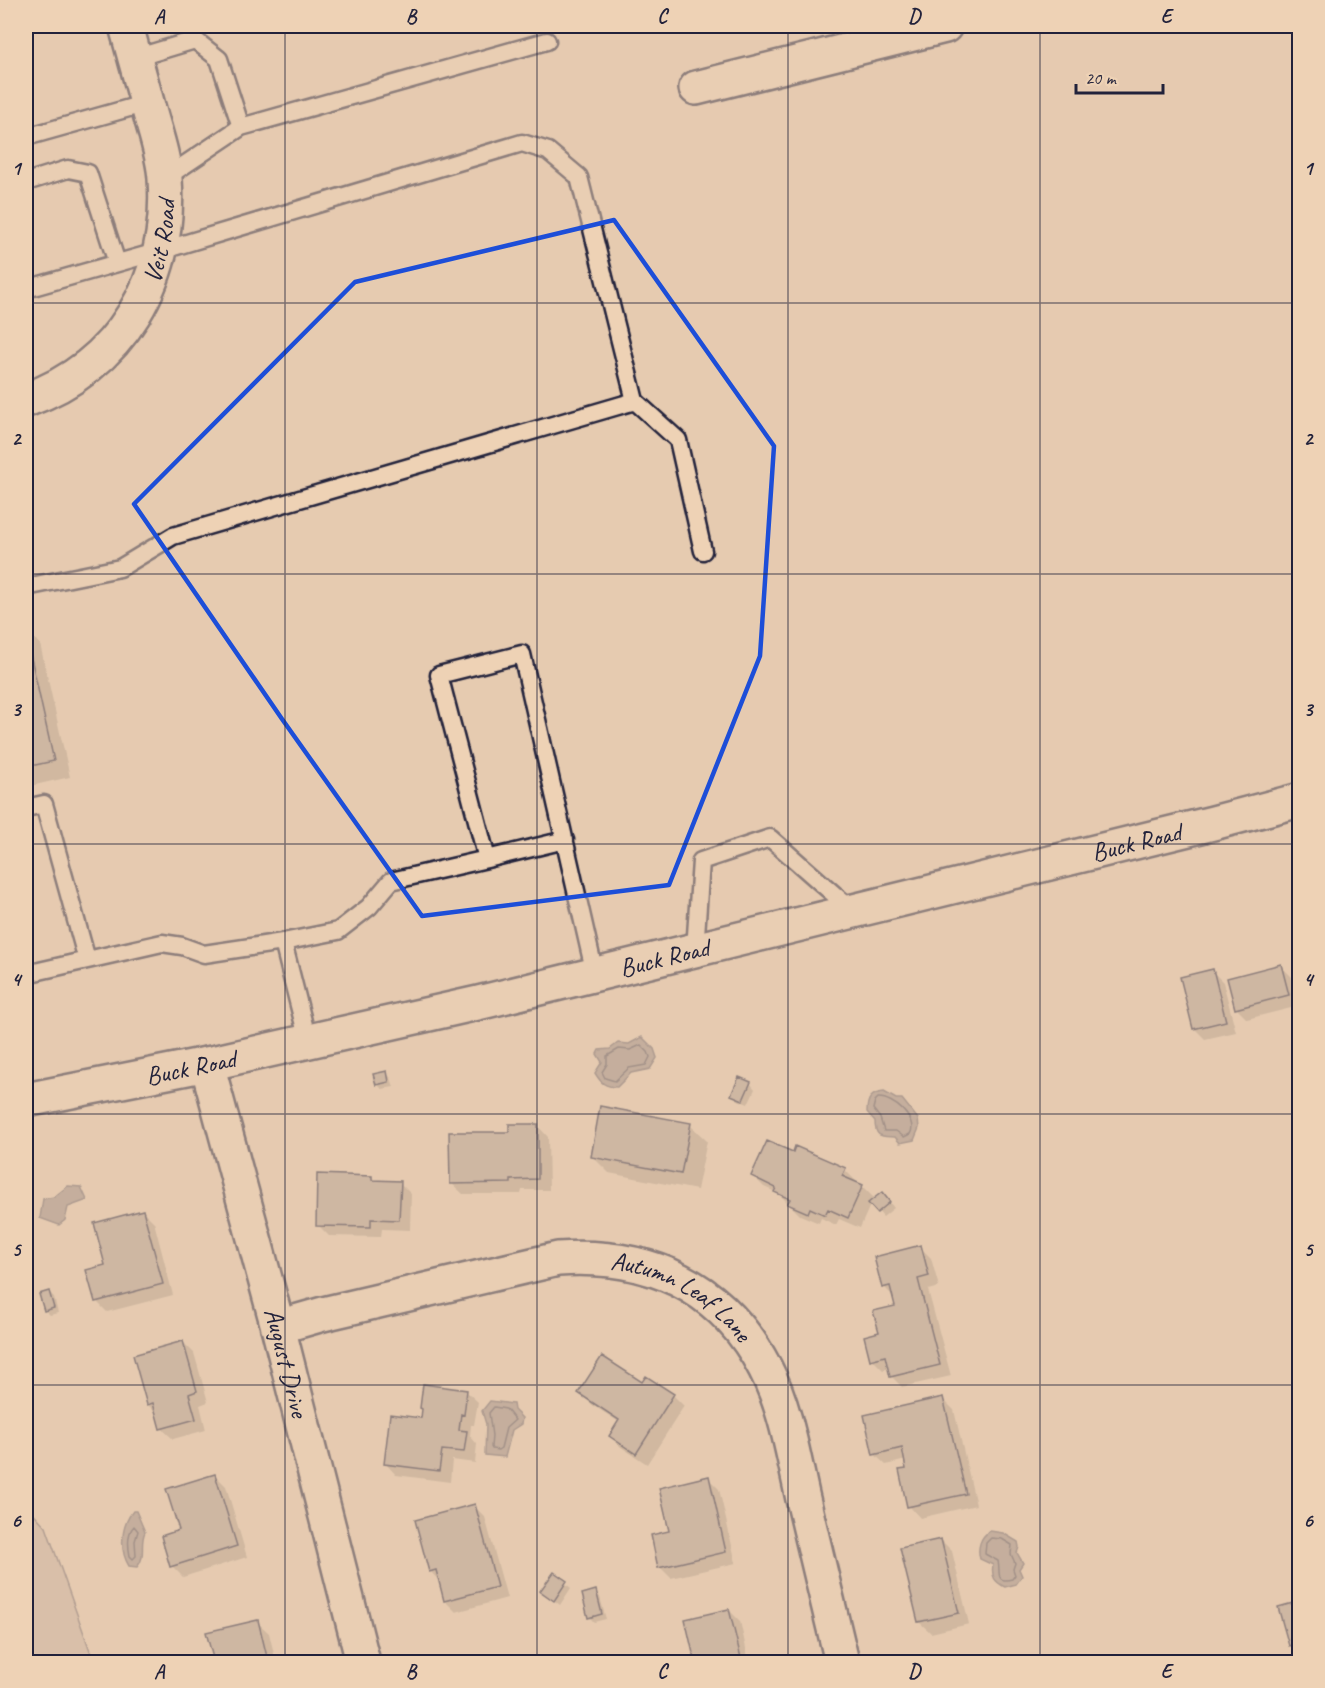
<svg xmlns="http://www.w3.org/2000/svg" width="1325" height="1688" font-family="Caveat,sans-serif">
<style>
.green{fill:#c9b29f;stroke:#766a6d;stroke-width:1.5}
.water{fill:#9d8d85;stroke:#6c6267;stroke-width:1.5}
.shadow{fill:#0003}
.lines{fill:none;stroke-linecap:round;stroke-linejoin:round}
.shore{stroke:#534d59;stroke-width:1.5}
.building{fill:#b29f91;stroke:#22223b;stroke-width:1.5}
.lane-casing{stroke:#22223b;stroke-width:21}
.street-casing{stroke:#22223b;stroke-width:38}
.secondary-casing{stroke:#22223b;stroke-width:38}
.lane{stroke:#eed2b5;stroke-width:16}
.street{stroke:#eed2b5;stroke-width:33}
.secondary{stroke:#eed2b5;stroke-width:33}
.marked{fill:none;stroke:#1d4ed8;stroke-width:4.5;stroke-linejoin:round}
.grid{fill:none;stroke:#22223b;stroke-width:1.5;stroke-opacity:0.55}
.labels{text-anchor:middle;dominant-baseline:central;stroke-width:4.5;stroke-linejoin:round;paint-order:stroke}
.street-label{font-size:26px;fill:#22223b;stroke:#eed2b5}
.neatline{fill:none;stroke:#22223b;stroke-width:2}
.grid-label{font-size:20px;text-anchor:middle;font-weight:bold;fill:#22223b}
</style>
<rect width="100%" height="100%" fill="#e6cbb0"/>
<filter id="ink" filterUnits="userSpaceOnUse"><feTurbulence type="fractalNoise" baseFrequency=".0167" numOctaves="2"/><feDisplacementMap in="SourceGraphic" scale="12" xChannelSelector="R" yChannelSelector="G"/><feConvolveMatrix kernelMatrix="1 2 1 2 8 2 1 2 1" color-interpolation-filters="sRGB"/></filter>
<g filter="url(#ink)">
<!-- green -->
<path class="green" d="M26,1505L46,1527L94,1662H26Z"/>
<!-- water -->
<path class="water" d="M642,1037L654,1049L657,1058L650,1069L631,1073L617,1087C605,1087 601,1083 595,1073L602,1062L597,1054L599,1050L610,1049L618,1043L629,1044Z
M884,1092L896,1099H902L918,1119L919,1128L914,1140L900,1143L895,1137C883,1136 875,1139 875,1121L867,1112C867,1099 871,1093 884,1092Z
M68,1186L81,1187L87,1200L68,1207L65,1220L59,1225L40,1218L43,1199L54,1197Z
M490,1401L513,1404L514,1410L522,1418L521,1424L512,1430L505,1457L485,1455L486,1424L482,1411Z
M133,1511H136L145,1532C139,1544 147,1556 137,1567L129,1566C119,1550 121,1526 133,1511Z
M990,1531L1003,1533L1018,1542L1019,1547L1017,1553L1023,1563L1019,1569L1022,1576L1016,1584L1005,1587C995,1582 991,1577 993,1565L980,1559C977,1548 980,1537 990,1531Z"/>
<!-- shadow -->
<path class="shadow" d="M26,630L40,644L70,777L26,787Z
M1281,966L1292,977L1299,1006L1247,1019L1236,1008Z
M1212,971L1223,982L1236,1032L1205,1039L1194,1028Z
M386,1073L391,1078L394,1087L382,1089L377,1084Z
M750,1083L755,1089L748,1104L738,1100L733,1094Z
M537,1125L548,1137L549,1190H522L521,1194H463L451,1183L510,1133Z
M690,1125L707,1141L697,1190L609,1173L592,1156Z
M793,1154L845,1170L856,1181L855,1183L862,1186L873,1197L871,1202L887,1199L894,1208L883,1217L871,1203L860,1228L839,1219L836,1225L821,1218L819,1223L800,1215L778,1193L764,1187L753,1176Z
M372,1177L376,1182L400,1183L411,1194L410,1230L382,1229L381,1237L329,1236L318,1225Z
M143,1211L154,1222L173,1295L107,1312L96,1301L107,1266Z
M920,1247L931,1258L939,1287L928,1290L951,1376L902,1387L891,1376L889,1368L883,1370L872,1359L880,1333L897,1307L895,1298L884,1287Z
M49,1292L54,1297L58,1313L50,1315L45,1310Z
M183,1342L194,1353L208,1402L200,1405L206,1430L173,1439L161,1428L157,1414L148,1405Z
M643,1384L673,1395L684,1406L647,1464L621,1447L610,1436L619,1422L591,1404L580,1393Z
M466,1391L478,1402L474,1425H471L470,1436L477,1444L475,1463L452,1460L450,1482L396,1475L385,1463L422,1420Z
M943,1399L954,1410L976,1505L920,1518L909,1506L908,1470L906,1460L886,1465L874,1454Z
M215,1475L226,1486L247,1557L183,1577L172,1566L181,1531Z
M708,1478L719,1489L736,1563L671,1578L660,1567L671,1532Z
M474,1506L485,1517L507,1598L456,1612L445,1601L440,1582L430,1571Z
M941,1540L952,1551L969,1624L931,1633L919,1622Z
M554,1574L571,1588L560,1605L542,1591Z
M595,1592L600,1597L606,1619L594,1622L589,1617Z
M1300,1603V1655L1290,1646Z
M729,1610L740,1621L749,1662H697L686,1620Z
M257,1622L269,1633L276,1662H215L208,1633Z"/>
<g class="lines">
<!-- shore -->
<path class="shore" d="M641,1045L648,1052L650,1057L646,1065L629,1068L615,1081L605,1078L602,1072L607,1064V1056L619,1049L630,1050Z
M878,1098C893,1097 919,1120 910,1134L904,1137L896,1131H884L880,1118L873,1109L875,1101Z
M494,1407L506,1409L515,1420L506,1428L501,1448L498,1450L492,1449L491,1447L492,1436L489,1413Z
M134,1526L138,1531L135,1541L136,1556L133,1559L130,1556C128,1546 127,1533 134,1526Z
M991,1538L1002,1539L1012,1545L1011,1554L1015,1563L1013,1569L1015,1575L1012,1579C994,1584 1001,1571 998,1561L985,1554L986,1543Z"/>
</g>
<!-- building -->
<path class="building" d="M26,635L54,761L26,767Z
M1281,964L1289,995L1235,1009L1227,978Z
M1213,969L1226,1021L1193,1029L1180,977Z
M387,1071L389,1082L376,1085L373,1074Z
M739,1077L751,1082L743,1100L731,1095Z
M600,1106L691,1123L681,1174L591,1157Z
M509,1124H538V1179L511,1180V1183L450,1184L449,1132H509Z
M767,1141L793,1152L795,1146L846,1168L842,1176L863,1185L848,1218L828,1209L825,1215L810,1208L808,1213L787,1204L790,1199L774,1192L776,1188L751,1176Z
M317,1174L372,1176V1180L401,1181L399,1220L371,1219V1227L316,1226Z
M882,1192L890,1202L877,1213L868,1203Z
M143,1210L163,1284L95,1302L86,1270L105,1265L94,1223Z
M921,1245L929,1276L918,1279L940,1365L890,1377L885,1356L870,1360L864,1336L879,1332L873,1311L895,1306L890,1286L882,1288L874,1257Z
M49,1291L54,1308L44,1311L39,1294Z
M183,1341L197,1391L189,1394L196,1419L160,1429L153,1403L147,1405L133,1355Z
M602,1356L642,1382L646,1376L674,1394L636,1454L609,1436L619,1420L578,1393Z
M423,1384L467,1390L464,1415L461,1414L459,1430L467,1431L464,1452L442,1450L439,1471L384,1464L390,1414L421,1418L422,1409L420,1408Z
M943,1397L966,1494L907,1507L899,1470L906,1469L902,1448L873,1455L864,1415Z
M215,1474L237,1546L170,1567L161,1536L179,1530L166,1489Z
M709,1476L726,1552L658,1568L651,1535L669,1531L659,1488Z
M475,1504L497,1587L444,1601L436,1570L429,1572L415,1520Z
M941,1539L959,1613L918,1622L900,1548Z
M554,1572L567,1581L554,1601L540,1591Z
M596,1590L602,1614L588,1618L582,1594Z
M1300,1601V1644L1289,1646L1278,1607Z
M729,1609L742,1662H695L685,1619Z
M258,1620L268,1661L214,1662L206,1632Z"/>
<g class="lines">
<!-- lane casing -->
<g class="lane-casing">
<path id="lane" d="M135,58L195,40L219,59L241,127
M26,137L147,103
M165,178L241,127L547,41
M26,182L68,169L88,173L117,263
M26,289L160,251L522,143L548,151L579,177L635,401L173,536L120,568L26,587
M635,401L678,440L703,551
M26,808L44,804L87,960
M565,840L487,859L439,675L522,654L595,974
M695,950L701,861L770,838L853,911
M26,974L162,943L182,946L204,954L283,942
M308,1041L283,942L338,931L369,907L391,881L487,859"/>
</g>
<!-- street casing -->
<g class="street-casing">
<g id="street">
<path d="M696,88L945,26"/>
<path id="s1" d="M26,400C121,366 172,279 165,179C164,159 157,138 151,117C143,87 134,56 126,26"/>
<path id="s2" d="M207,1064L278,1327L363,1662"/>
<path id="s3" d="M278,1327L323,1314L558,1259C649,1253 722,1285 765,1368C786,1408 793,1455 803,1499C816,1553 829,1608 842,1662"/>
</g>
</g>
<!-- secondary casing -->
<g class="secondary-casing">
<g id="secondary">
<path id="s4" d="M26,1100L207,1064L478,1003L1213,823L1300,800"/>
</g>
</g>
<!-- lane -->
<use href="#lane" class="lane"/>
<!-- street -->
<use href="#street" class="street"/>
<!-- secondary -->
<use href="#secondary" class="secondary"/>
</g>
</g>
<!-- marked area -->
<path d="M0 0H1325V1688H0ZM614,220L774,446L760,656L669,885L422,916L282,719L134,504L355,282Z" fill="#e6cbb0" fill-opacity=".55" fill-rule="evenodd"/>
<path class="marked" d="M614,220L774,446L760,656L669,885L422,916L282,719L134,504L355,282Z"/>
<!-- grid -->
<path class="grid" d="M285,26V1662M537,26V1662M788,26V1662M1040,26V1662M26,303H1300M26,574H1300M26,844H1300M26,1114H1300M26,1385H1300"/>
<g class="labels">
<!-- street labels -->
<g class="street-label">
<text stroke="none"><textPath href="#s1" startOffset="219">Veit Road</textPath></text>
<text stroke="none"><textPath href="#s4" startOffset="1140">Buck Road</textPath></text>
<text stroke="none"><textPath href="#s4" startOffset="654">Buck Road</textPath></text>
<text stroke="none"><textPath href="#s4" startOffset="168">Buck Road</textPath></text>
<text stroke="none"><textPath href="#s3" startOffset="422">Autumn Leaf Lane</textPath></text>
<text stroke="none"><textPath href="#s2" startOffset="309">August Drive</textPath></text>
</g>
</g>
<!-- margin -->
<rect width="1325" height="1688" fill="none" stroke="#eed2b5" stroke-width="66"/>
<!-- scale -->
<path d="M1076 84v9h87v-9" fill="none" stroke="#22223b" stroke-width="3"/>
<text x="1085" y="84" font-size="18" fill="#22223b" stroke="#eed2b5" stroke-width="4.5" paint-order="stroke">20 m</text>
<rect x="33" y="33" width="1259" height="1622" class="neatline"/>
<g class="grid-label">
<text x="159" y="23">A</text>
<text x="411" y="23">B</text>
<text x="662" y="23">C</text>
<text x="914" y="23">D</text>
<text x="1166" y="23">E</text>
<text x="16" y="175">1</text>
<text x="1308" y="175">1</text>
<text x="16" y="445">2</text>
<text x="1308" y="445">2</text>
<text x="16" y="716">3</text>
<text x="1308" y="716">3</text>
<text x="16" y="986">4</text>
<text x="1308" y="986">4</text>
<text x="16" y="1256">5</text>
<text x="1308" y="1256">5</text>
<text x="16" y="1527">6</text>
<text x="1308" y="1527">6</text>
<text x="159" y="1678">A</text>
<text x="411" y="1678">B</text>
<text x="662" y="1678">C</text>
<text x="914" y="1678">D</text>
<text x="1166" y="1678">E</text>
</g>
</svg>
